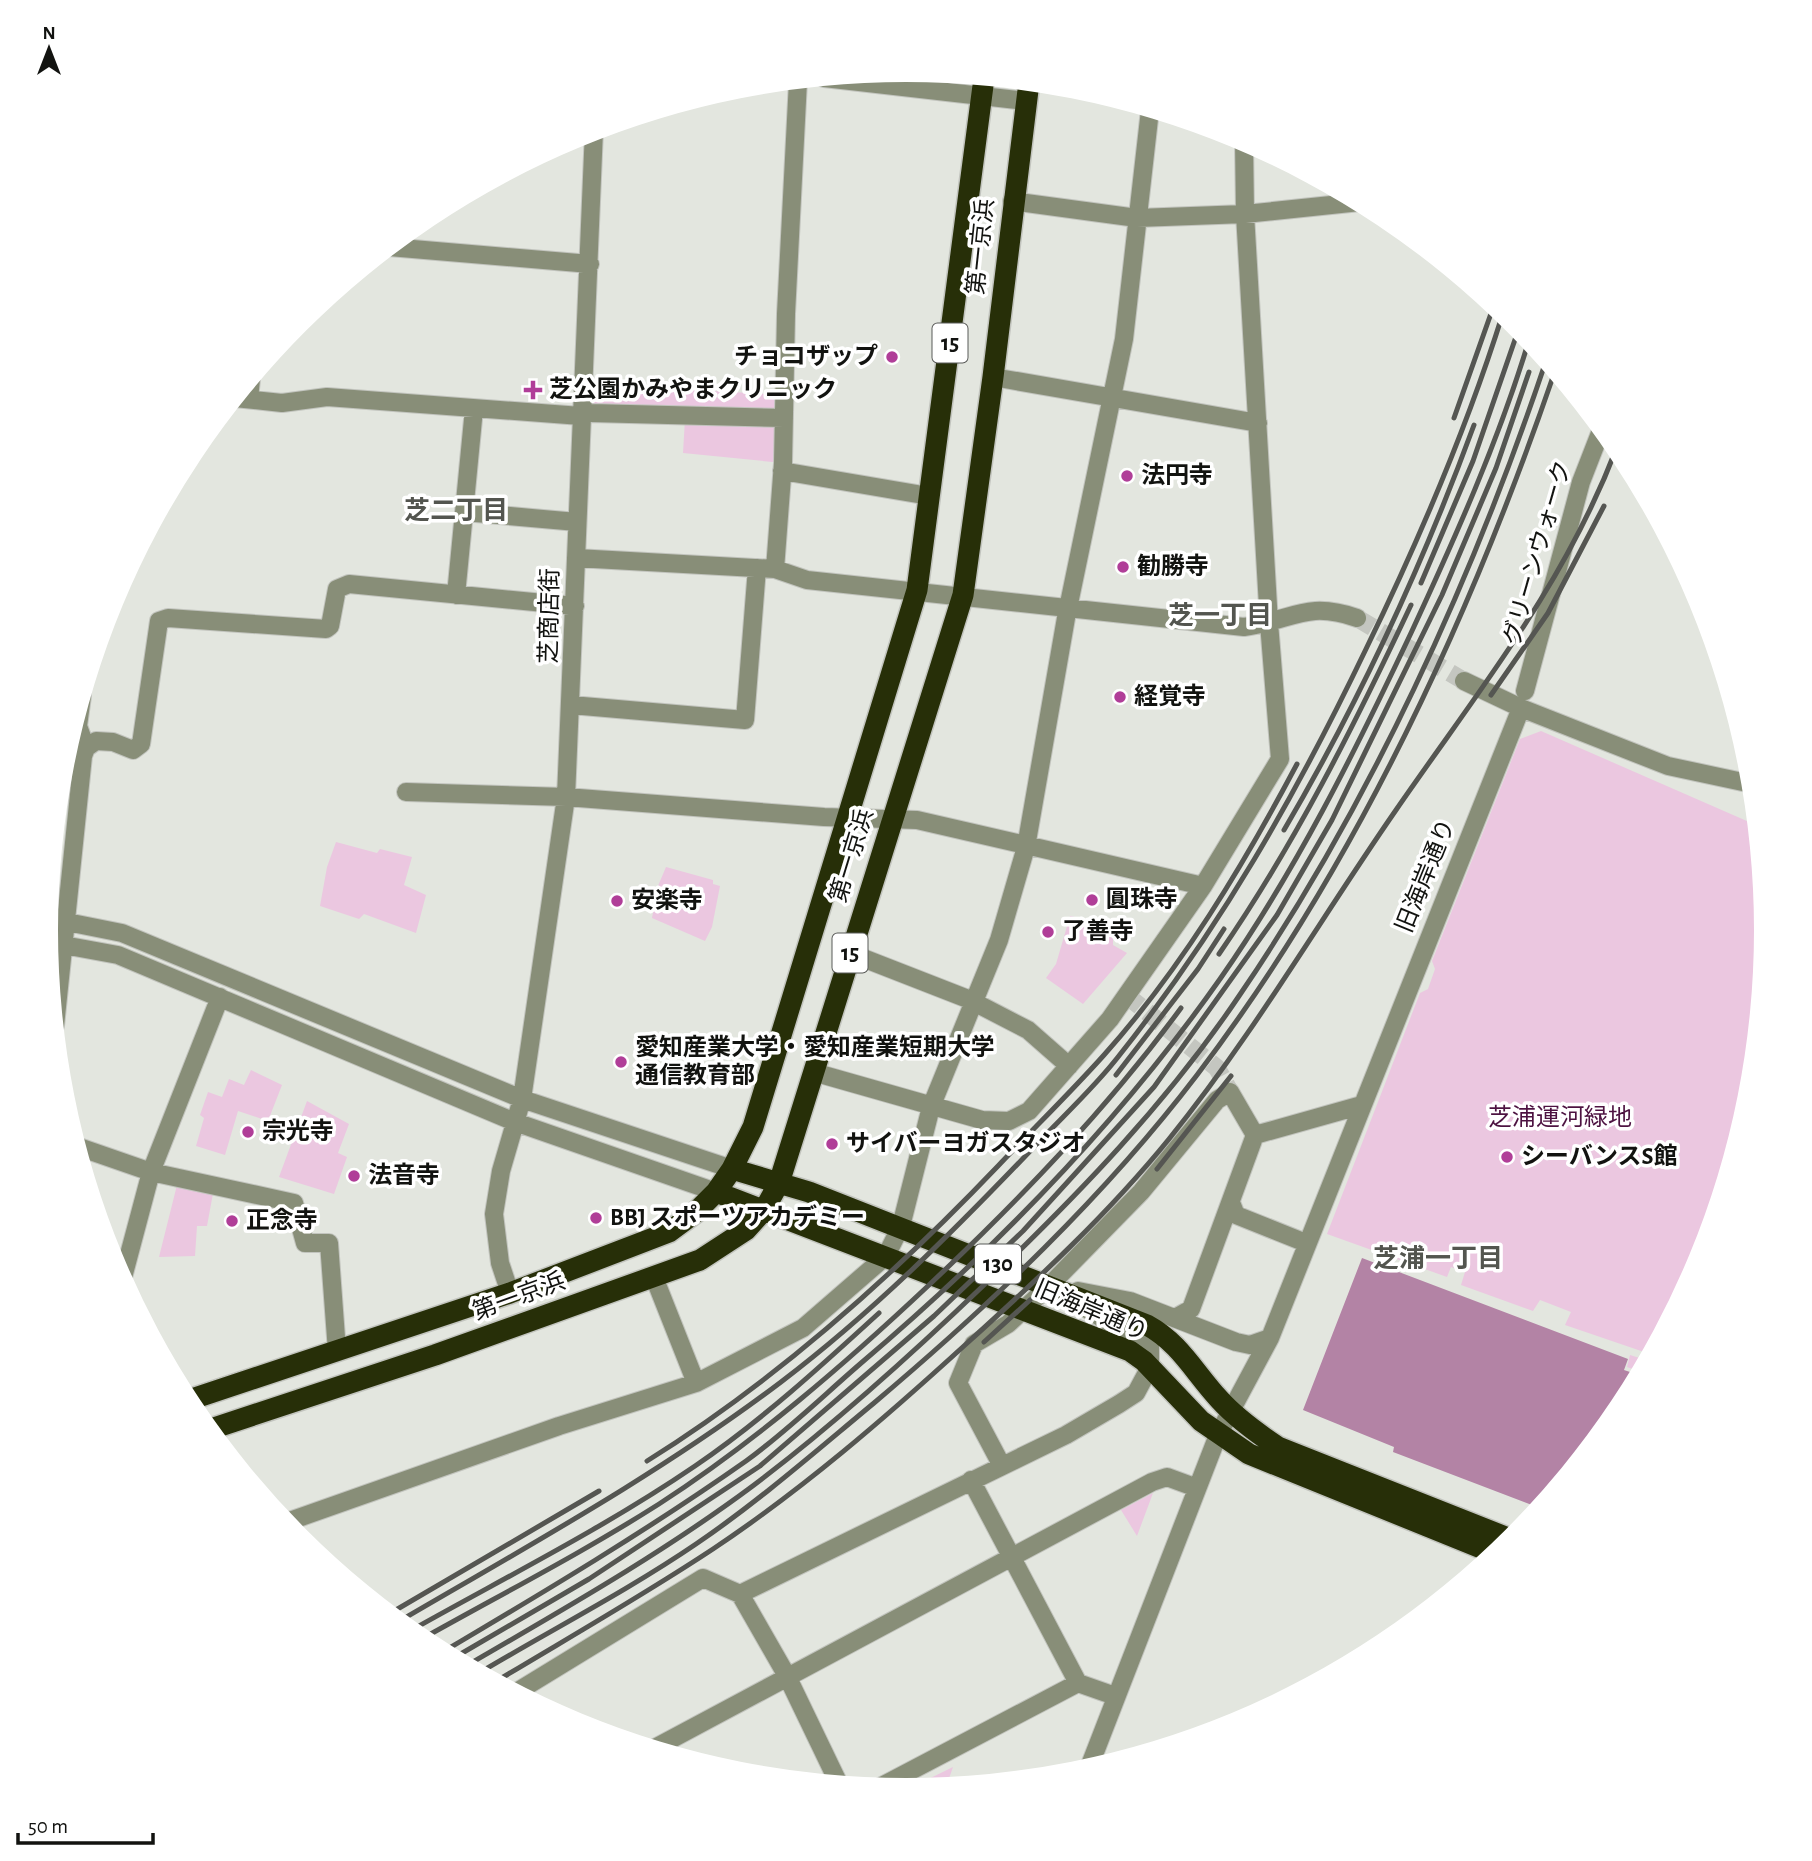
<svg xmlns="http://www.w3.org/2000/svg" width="1812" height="1861" font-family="'Alegreya Sans','Noto Sans JP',sans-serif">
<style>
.built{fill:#d6dacc}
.green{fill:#ebc7e0}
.water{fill:#b383a5}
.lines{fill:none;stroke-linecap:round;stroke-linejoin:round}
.minor-tunnel{stroke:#c4c6c0;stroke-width:18;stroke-dasharray:18 9;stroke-linecap:butt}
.minor-casing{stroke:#c2c4be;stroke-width:20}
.highway-casing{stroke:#c2c4be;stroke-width:24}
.minor{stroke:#888e78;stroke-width:18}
.highway{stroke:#272f08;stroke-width:21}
.rail{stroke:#555652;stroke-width:5}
.poi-dot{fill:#b03e98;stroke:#fff;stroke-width:2.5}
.labels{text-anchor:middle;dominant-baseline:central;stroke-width:7;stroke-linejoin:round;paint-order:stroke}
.shield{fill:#fff;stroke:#595a58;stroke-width:2}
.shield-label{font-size:23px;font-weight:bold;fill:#121310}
.street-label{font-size:24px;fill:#121310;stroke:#fff}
.poi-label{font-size:24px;font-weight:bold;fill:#121310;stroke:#fff;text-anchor:start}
.park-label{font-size:24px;fill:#4d1241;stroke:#fff}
.neighbourhood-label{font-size:26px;font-weight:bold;fill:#53554f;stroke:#fff}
</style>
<rect width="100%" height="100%" fill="#e3e6df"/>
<!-- built -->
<path class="built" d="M70,735L57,862L52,861L62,762Z"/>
<!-- green -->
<path class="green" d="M583,384L785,395L783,463L683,453L685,419L581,411Z
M1541,731L1756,825L1766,931L1750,1099L1701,1260L1641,1372L1627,1367L1630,1355L1646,1360L1647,1353L1565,1325L1571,1312L1540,1300L1533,1311L1461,1285L1465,1272L1451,1267L1447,1277L1327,1234L1420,993L1428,989L1435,969L1432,961L1520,739Z
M336,842L377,853L380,849L412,857L404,885L426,895L416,933L364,914L359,919L320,906L327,867Z
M666,867L713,880V884L720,886L712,927L705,941L652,918L658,886Z
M1070,916L1107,924L1105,931L1113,938V945L1127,953L1083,1004L1046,978L1056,964Z
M251,1070L282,1085L268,1121L238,1111L225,1155L196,1146L204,1118L200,1115L208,1092L222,1097L229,1079L244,1085Z
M307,1101L349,1124L338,1153L347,1157L334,1194L279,1177Z
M178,1181L214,1188L207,1226H197L195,1256L159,1257Z
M1153,1493L1137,1536L1121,1510Z
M953,1767L946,1787L904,1791Z"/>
<!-- water -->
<path class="water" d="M1362,1258L1628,1359L1624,1370L1639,1375L1621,1409L1540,1508L1393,1452L1394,1447L1303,1410Z"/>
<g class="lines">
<!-- minor-tunnel -->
<path class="minor-tunnel" d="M1357,618L1464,681
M1126,995L1217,1068L1230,1092"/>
<!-- minor casing -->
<g class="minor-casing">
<path id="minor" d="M824,78L1026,101
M1012,201L1137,218L1245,214L1360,202
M389,247L590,264
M993,377L1258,423
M235,398L282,403L327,397L581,416
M249,399L251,379
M591,413L784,418
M782,471L929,496
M464,512L577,522
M576,558L775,569L807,580L1244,627C1292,621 1305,600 1357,618
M775,569L783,463L786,314L798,81
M456,595L474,409
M1464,681L1521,708L1668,766L1752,784
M1525,691L1581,482L1602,428
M571,705L745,720L757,568
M69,745L86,748L78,726L82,696
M406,792L566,797L824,817L917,820L1203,886
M47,918L122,933L522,1099L732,1169
M47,942L118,955L515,1122L716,1192
M850,953L968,999L1028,1030L1069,1066
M55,1026L83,756L86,748L96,741L113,742L133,750L141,744L159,621L168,618L326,629L330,626L337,589L349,584L575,606
M813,1072L982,1120L1009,1121L1029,1111L1110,1019L1203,886L1280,759L1269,623L1245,214L1244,140
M76,1146L151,1172L294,1203L305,1243H329L337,1351
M1232,1205L1236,1215L1306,1243
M654,1277L696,1383
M122,1281L151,1172L220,997
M1078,1291L1130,1301L1236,1342L1250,1345L1270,1338
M510,1293L500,1263L494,1214L501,1171L522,1099L566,797L594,130
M1175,1318L1191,1309L1255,1135L1362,1105
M1002,1466L958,1383L974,1344L1008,1324L1050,1285L1141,1192L1217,1100L1230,1092L1255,1135
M971,1480L1078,1683L1115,1696
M284,1523L559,1426L696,1383L803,1328L886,1256L901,1226L931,1107L999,940L1026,847L1066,618L1124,339L1150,110
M740,1594L787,1676L839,1784
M515,1693L703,1578L740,1594L1066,1435L1119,1404L1136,1393L1150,1367V1347L1077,1303
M653,1749L1152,1482L1167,1477L1197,1488
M1088,1770L1218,1435L1270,1338L1521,708
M878,1788L1078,1683"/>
</g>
<!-- highway casing -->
<g class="highway-casing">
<path id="highway" d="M732,1169L809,1192L1147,1325C1180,1343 1194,1372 1219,1399C1236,1418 1257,1433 1278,1447L1513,1540
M716,1192L1130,1351L1144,1361L1201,1421L1249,1454L1496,1554
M186,1401L510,1293L669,1232L696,1212L716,1192L732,1169L753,1127L917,590L984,78
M208,1430L435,1355L700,1260L746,1230L764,1210L779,1183L963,595L993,377L1029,82"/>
</g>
<!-- minor -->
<use href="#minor" class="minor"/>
<!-- highway -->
<use href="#highway" class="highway"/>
<!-- rail -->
<path class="rail" d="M1454,418L1494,305
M1421,583L1473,461L1519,328
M1491,695L1548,613L1604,506
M1284,830C1359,702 1423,564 1474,425
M1219,954C1295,844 1354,726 1411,605
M1116,1075L1198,969L1224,929
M1157,1169L1231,1076
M984,1342L1030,1300
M647,1461C777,1380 893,1276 998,1166C1033,1129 1070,1093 1104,1055C1181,969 1243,866 1297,764
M389,1614L599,1491
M398,1622C528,1546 661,1473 781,1382C873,1312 954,1231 1034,1147C1062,1117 1093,1089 1118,1057C1220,929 1296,795 1366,649C1419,540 1467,428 1503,313
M410,1631C506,1577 604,1528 695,1466C761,1421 820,1367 879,1313
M420,1640C500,1595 582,1553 659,1504C756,1441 845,1364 929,1285C1020,1199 1107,1109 1181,1008
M441,1653C544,1592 648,1530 746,1461C786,1432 823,1396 860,1364C992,1252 1120,1121 1220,979C1295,872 1355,752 1411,633C1455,538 1499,440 1529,340
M452,1659L589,1579L760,1466L934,1316L1023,1231L1154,1087L1277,915L1332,820L1442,595L1496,468L1529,372
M466,1666C564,1609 663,1553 754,1485C836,1423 912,1354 985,1284C1078,1195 1167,1103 1239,996C1370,804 1472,581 1546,361
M479,1673C551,1630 627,1591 696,1544C758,1502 816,1451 874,1403C990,1305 1104,1197 1197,1075C1356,866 1470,619 1555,371
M495,1682C568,1638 642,1596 713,1549C803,1489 885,1418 965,1345C1036,1281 1108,1214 1169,1139C1254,1034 1319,921 1396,810C1480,688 1563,588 1617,447"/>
</g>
<!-- markers -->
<g class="poi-dot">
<circle cx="892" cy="357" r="7"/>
<path d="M529.5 379.5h7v7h7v7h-7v7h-7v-7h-7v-7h7z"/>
<circle cx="1127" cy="476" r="7"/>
<circle cx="1123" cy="567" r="7"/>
<circle cx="1120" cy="697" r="7"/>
<circle cx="1092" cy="900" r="7"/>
<circle cx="617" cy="901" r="7"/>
<circle cx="1048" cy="932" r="7"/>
<circle cx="621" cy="1062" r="7"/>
<circle cx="248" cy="1132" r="7"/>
<circle cx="832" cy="1144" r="7"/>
<circle cx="1507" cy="1157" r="7"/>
<circle cx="354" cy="1176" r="7"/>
<circle cx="596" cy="1218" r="7"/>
<circle cx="232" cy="1221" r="7"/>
</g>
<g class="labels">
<!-- shield labels -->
<g class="shield">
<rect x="932.5" y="323.5" width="35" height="39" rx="5"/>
<rect x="832.5" y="933.5" width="35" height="39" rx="5"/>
<rect x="975" y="1244.5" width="46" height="39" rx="5"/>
</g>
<g class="shield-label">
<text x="950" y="343">15</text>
<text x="850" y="953">15</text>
<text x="998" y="1264">130</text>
</g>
<!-- street labels -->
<g class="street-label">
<text transform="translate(981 247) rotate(-84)">第一京浜</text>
<text transform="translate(1538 553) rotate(-74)">グリーンウォーク</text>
<text transform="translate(550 616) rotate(-89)">芝商店街</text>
<text transform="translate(852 856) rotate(-73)">第一京浜</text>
<text transform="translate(1426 876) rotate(-68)">旧海岸通り</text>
<text transform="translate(519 1297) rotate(-20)">第一京浜</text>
<text transform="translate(1091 1311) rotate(23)">旧海岸通り</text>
</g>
<!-- poi labels -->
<g class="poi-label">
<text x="878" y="357" text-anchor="end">チョコザップ</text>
<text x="549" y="390">芝公園かみやまクリニック</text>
<text x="1141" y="476">法円寺</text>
<text x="1137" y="567">勧勝寺</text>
<text x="1134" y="697">経覚寺</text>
<text x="1106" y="900">圓珠寺</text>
<text x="631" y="901">安楽寺</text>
<text x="1062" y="932">了善寺</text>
<text x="635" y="1048">愛知産業大学・愛知産業短期大学<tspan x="635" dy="28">通信教育部</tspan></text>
<text x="262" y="1132">宗光寺</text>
<text x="846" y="1144">サイバーヨガスタジオ</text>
<text x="1521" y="1157">シーバンスS館</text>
<text x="368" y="1176">法音寺</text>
<text x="610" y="1218">BBJ スポーツアカデミー</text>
<text x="246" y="1221">正念寺</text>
</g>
<!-- park labels -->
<g class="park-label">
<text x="1560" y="1118">芝浦運河緑地</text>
</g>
<!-- neighbourhood labels -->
<g class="neighbourhood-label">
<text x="456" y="511">芝二丁目</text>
<text x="1220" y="616">芝一丁目</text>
<text x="1438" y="1259">芝浦一丁目</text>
</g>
</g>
<!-- crop -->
<path d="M0 0H1812V1861H0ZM58 930a848 848 0 1 1 1696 0a848 848 0 1 1-1696 0Z" fill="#fff" fill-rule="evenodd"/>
<!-- north arrow -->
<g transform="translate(49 49)" stroke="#ffffff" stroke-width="5" paint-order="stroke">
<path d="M0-5L12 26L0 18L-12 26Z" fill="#121310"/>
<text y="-10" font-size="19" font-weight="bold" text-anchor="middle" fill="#121310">N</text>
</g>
<!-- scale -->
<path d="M18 1833v10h135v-10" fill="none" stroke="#121310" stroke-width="3.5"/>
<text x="28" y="1833" font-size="21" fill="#121310" stroke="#ffffff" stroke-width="5" paint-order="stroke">50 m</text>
</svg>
